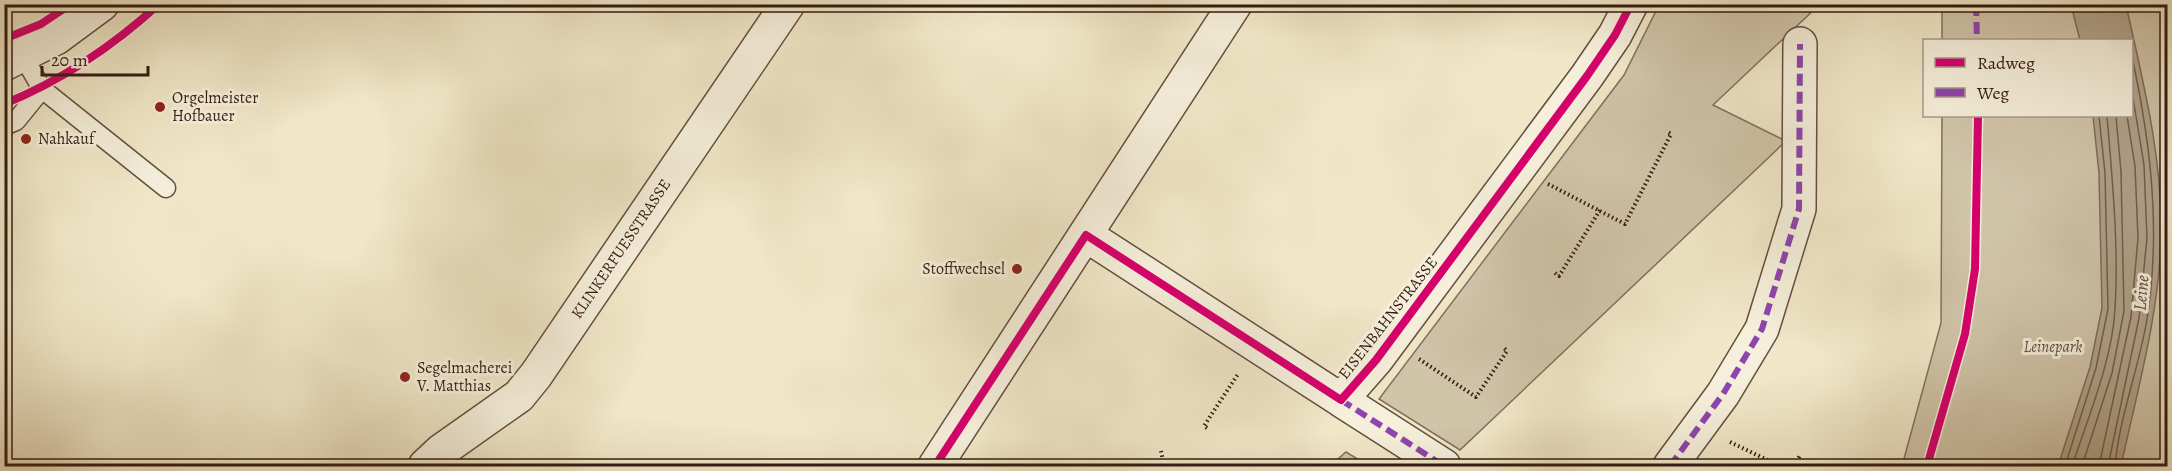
<svg xmlns="http://www.w3.org/2000/svg" width="2172" height="471" font-family="Alegreya,serif">
<style>
.green{fill:#d0c4a9;stroke:#82705d;stroke-width:1.5}
.water{fill:#b0a28a;stroke:#7e6c5a;stroke-width:1.5}
.lines{fill:none;stroke-linecap:round;stroke-linejoin:round}
.shore{stroke:#725e4e;stroke-width:1.5}
.service-casing{stroke:#634e3f;stroke-width:21}
.minor-casing{stroke:#634e3f;stroke-width:36}
.tertiary-casing{stroke:#634e3f;stroke-width:36}
.path{stroke:#341b11;stroke-width:4;stroke-dasharray:1.5 3;stroke-linecap:butt}
.service{stroke:#f5efdb;stroke-width:18}
.minor{stroke:#f5efdb;stroke-width:33}
.tertiary{stroke:#f5efdb;stroke-width:33}
.quiet{stroke:#8e44ad;stroke-width:6;stroke-dasharray:12 6;stroke-linecap:butt}
.cycleway-casing{stroke:#f5efdb;stroke-width:11}
.cycleway{stroke:#d6006c;stroke-width:8}
.poi-dot{fill:#8f2418;stroke:#f5efdb;stroke-width:2}
.labels{text-anchor:middle;dominant-baseline:central;stroke-width:6;stroke-linejoin:round;paint-order:stroke}
.poi-label{font-size:16px;fill:#341b11;stroke:#f5efdb;text-anchor:start}
.street-label{font-size:16px;fill:#341b11;stroke:#f5efdb}
.park-label{font-size:16px;font-style:italic;fill:#634e3f;stroke:#f5efdb}
.water-label{font-size:18px;font-style:italic;fill:#5f4a3b;stroke:#f5efdb}
</style>
<rect width="100%" height="100%" fill="#f0e7c8"/>
<filter id="stains"><feTurbulence type="fractalNoise" baseFrequency=".00333" numOctaves="4"/><feColorMatrix values="0 0 0 0 .2 0 0 0 0 .09 0 0 0 0 .02 0 0 0 .5 -.17"/></filter>
<radialGradient id="worn" r=".72"><stop offset=".6" stop-color="#630" stop-opacity="0"/><stop offset="1" stop-color="#630" stop-opacity=".3"/></radialGradient>
<!-- green -->
<path class="green" d="M1659,5H1819L1713,105L1786,141L1460,450L1379,399L1624,75Z
M1942,5H2167V466H1902L1941,323L1942,116H2132V40H1942Z
M1346,452L1369,466H1330Z"/>
<!-- water -->
<path class="water" d="M2071,5H2126C2143,81 2163,159 2161,238C2159,315 2137,392 2121,466H2058L2090,367L2102,308L2099,173L2093,116H2132V40H2080Z"/>
<g class="lines">
<!-- shore -->
<path class="shore" d="M2065,466L2096,368L2108,309L2105,173L2099,116
M2072,466C2088,418 2113,358 2115,308C2119,247 2112,176 2107,116
M2082,466L2112,373L2124,311L2121,172L2116,116
M2099,466L2131,317L2138,238L2135,166L2127,116
M2108,466L2139,318L2147,238L2144,165L2132,92
M2115,466C2119,418 2139,368 2147,319C2161,231 2151,144 2132,57"/>
<!-- service casing -->
<g class="service-casing">
<path id="service" d="M23,56L42,89L166,188
M4,126L16,121L42,89"/>
</g>
<!-- minor casing -->
<g class="minor-casing">
<path id="minor" d="M1086,235L1341,400L1376,360L1587,76L1615,35L1631,4
M1341,400L1444,466
M425,466L441,451L519,396L536,375L788,4
M935,466L1235,4
M1670,466L1723,394L1762,329L1799,209L1800,44"/>
</g>
<!-- tertiary casing -->
<g class="tertiary-casing">
<path id="tertiary" d="M4,64L56,38L102,4"/>
</g>
<!-- path -->
<path class="path" d="M1548,184L1625,224L1671,134L1668,132
M1555,273L1559,276L1600,210
M1419,359L1476,397L1507,351L1504,348
M1207,428L1204,426L1238,374
M1730,442L1780,466
M1161,451L1164,466
M1795,466L1800,455"/>
<!-- service -->
<use href="#service" class="service"/>
<!-- minor -->
<use href="#minor" class="minor"/>
<!-- tertiary -->
<use href="#tertiary" class="tertiary"/>
<!-- quiet -->
<path class="quiet" d="M1976,4L1977,40
M1341,400L1444,466
M1670,466L1723,394L1762,329L1799,209L1800,44"/>
<!-- cycleway casing -->
<g class="cycleway-casing">
<path id="cycleway" d="M4,39L41,24L71,4
M4,104C63,80 112,47 159,4
M935,466L1086,235L1341,400L1376,360L1587,76L1615,35L1631,4
M1927,466L1965,334L1975,269L1978,116"/>
</g>
<!-- cycleway -->
<use href="#cycleway" class="cycleway"/>
</g>
<!-- markers -->
<g class="poi-dot">
<circle cx="160" cy="107" r="6"/>
<circle cx="26" cy="139" r="6"/>
<circle cx="1017" cy="269" r="6"/>
<circle cx="405" cy="377" r="6"/>
</g>
<g class="labels">
<!-- poi labels -->
<g class="poi-label">
<text x="172" y="98">Orgelmeister<tspan x="172" dy="18">Hofbauer</tspan></text>
<text x="38" y="139">Nahkauf</text>
<text x="1005" y="269" text-anchor="end">Stoffwechsel</text>
<text x="417" y="368">Segelmacherei<tspan x="417" dy="18">V. Matthias</tspan></text>
</g>
<!-- street labels -->
<g class="street-label">
<text transform="translate(621 249) rotate(-56)">KLINKERFUESSTRASSE</text>
<text transform="translate(1388 318) rotate(-52)">EISENBAHNSTRASSE</text>
</g>
<!-- park labels -->
<g class="park-label">
<text x="2053" y="347">Leinepark</text>
</g>
<!-- water labels -->
<g class="water-label">
<text transform="translate(2141 293) rotate(-85)">Leine</text>
</g>
</g>
<!-- margin -->
<rect width="2172" height="471" fill="none" stroke="#f0e7c8" stroke-width="24"/>
<rect x="6" y="6" width="2160" height="459" fill="none" stroke="#341b11" stroke-width="3"/>
<rect x="12" y="12" width="2148" height="447" fill="none" stroke="#341b11" stroke-width="1.5"/>
<!-- legend -->
<rect x="1923" y="39" width="210" height="78" fill="#f5efdb" stroke="#a89a8a" stroke-width="1.5"/>
<rect x="1935" y="58" width="30" height="9" fill="#d6006c" stroke="#a89a8a" stroke-width="1.5"/>
<text x="1977" y="69" font-size="18" fill="#341b11">Radweg</text>
<rect x="1935" y="88" width="30" height="9" fill="#8e44ad" stroke="#a89a8a" stroke-width="1.5"/>
<text x="1977" y="99" font-size="18" fill="#341b11">Weg</text>
<!-- scale -->
<path d="M42 66v9h106v-9" fill="none" stroke="#341b11" stroke-width="3"/>
<text x="51" y="66" font-size="18" fill="#341b11" stroke="#f5efdb" stroke-width="4.5" paint-order="stroke">20 m</text>
<rect width="100%" height="100%" filter="url(#stains)"/>
<rect width="100%" height="100%" fill="url(#worn)"/>
</svg>
